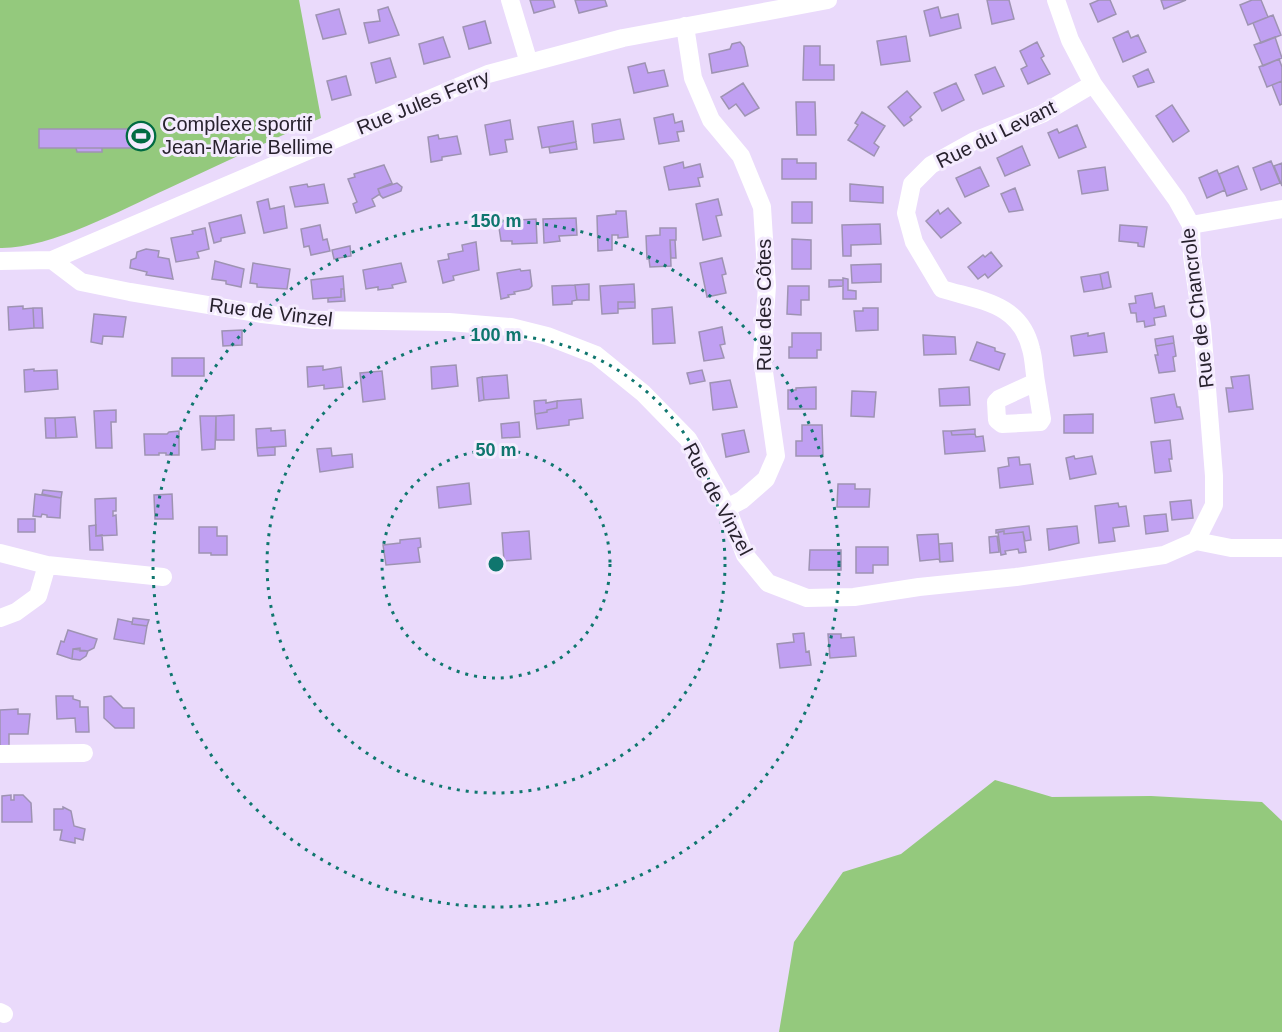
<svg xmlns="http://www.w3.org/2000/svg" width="1282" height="1032" font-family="Helvetica,sans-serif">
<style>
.green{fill:#94c97d}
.building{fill:#c0a0f2;stroke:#9e93b2;stroke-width:1.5}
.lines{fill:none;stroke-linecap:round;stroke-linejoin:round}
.street{stroke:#fff;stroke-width:18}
.ring{fill:none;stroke:#0f766e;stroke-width:3;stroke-dasharray:3 6}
.labels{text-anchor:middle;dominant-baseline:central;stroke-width:6;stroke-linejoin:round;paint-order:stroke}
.street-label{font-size:20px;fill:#28222e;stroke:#f4ebfe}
.poi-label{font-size:20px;fill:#28222e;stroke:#f4ebfe;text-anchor:start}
.centre{fill:#0f766e;stroke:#f4ebfe;stroke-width:3}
.ring-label{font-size:18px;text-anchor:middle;font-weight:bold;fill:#0f766e;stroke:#f4ebfe;stroke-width:6;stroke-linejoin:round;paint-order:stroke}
</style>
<rect width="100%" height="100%" fill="#eadafb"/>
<!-- green -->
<path class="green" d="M0,0H299L321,118C269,141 218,165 167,189C121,210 50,249 0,248Z
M995,780L1052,797L1151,796L1262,802L1282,821V1032H779L794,942L843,872L901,854Z"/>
<!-- building -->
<path class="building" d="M530,0H553L555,7L534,13Z
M575,0H605L607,6L579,13Z
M987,0H1009L1014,19L992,24Z
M1099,0H1110L1116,14L1098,22L1090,4Z
M1161,0H1186L1164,9Z
M1252,0H1261L1268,17L1248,25L1240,5Z
M388,7L399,35L369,43L364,23L380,21L378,10Z
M938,7L941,18L958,14L961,28L930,36L924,11Z
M339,9L346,34L323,39L316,15Z
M1273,15L1281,35L1261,43L1253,23Z
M485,21L491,43L469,49L463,27Z
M1128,31L1131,38L1138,35L1146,52L1123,62L1113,38Z
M906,36L910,61L881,65L877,41Z
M443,37L450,57L424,64L419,44Z
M1275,37L1282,58L1263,66L1254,45Z
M740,42L744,47L748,66L712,73L709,54L730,49L732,44Z
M1037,42L1044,56L1041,58L1050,74L1028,84L1021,69L1027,66L1020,51Z
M804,46H820V65H834V80H803Z
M390,58L396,77L376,83L371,63Z
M1279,59L1282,67V81L1267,87L1259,67Z
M645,63L648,73L664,70L668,86L634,93L628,67Z
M995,67L1004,86L983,94L975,75Z
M1148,69L1154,82L1138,87L1133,76Z
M346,76L351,95L332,100L327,81Z
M1282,81V104L1280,105L1272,85Z
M743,83L759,108L745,116L736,104L729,109L721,97Z
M956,83L964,100L942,111L934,93Z
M907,91L921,107L910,117L912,120L904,126L888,107Z
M796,102H815L816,135H797Z
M1172,105L1189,131L1173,142L1156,116Z
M862,112L885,126L874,143L879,147L874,156L848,140L858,125L855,123Z
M673,114L675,123L682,121L684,131L677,132L679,141L659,144L654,118Z
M620,119L624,139L594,143L592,124Z
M510,120L513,139L505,140L507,152L490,155L485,125Z
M573,121L576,142L542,148L538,127Z
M1077,125L1086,147L1059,158L1048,133L1057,129L1059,133Z
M39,129H139V148H39Z
M438,135L439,139L457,136L461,154L442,157V160L431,162L428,137Z
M576,142L577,149L550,153L549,147Z
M1022,146L1030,165L1005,176L997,158Z
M76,148H102V152H77Z
M782,159H797V163H816V179H782Z
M1271,161L1280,183L1261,190L1253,168Z
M683,162L684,168L700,164L703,177L698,178L700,186L669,190L664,167Z
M1282,163V186L1274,166Z
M384,165L392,183L378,189L380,194L372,199L375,206L356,213L353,204L357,202L348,179L355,177L354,174Z
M1238,166L1247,189L1227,196L1219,174Z
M980,167L989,186L965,197L956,178Z
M1105,167L1108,190L1082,194L1078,171Z
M1217,170L1225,190L1207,198L1199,178Z
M397,183L402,187L401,191L383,198L380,195L378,189Z
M307,184L308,187L324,184L328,203L295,207L290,187Z
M850,184L883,187V203L850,201Z
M1015,188L1023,210L1009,212L1001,194Z
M268,199L270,209L284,206L287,228L264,233L257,202Z
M718,199L722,215L716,216L721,236L703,240L696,204Z
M792,202H812V223H792Z
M948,208L961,223L941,238L926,221L938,210L940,214Z
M616,211H626L628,237L618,238V235H612V250L598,251L597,216L616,214Z
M241,215L245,233L221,238V241L214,243L209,223Z
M576,218L577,235L559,236L560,241L544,243L543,219Z
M536,219L537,243L512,244V241H501L498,221Z
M880,224L881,244L851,245V256H843L842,225Z
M320,225L323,240L327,239L330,251L311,255L309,246L304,247L301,229Z
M1120,225L1147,227L1144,247L1138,246V243L1119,241Z
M205,228L209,249L197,252L199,258L176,262L171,238L193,234L192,231Z
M660,228H676V240H670L671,266L650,267L649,259H647L646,236L660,235Z
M792,239L811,240V269H792Z
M670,240H675L676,258H671Z
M476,242L479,270L453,276L454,280L443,283L438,261L449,259L448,254L463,251L462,245Z
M350,246L351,256L334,259L332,250Z
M146,249L159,251L158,257L169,259L173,279L146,275L147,272L130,268L131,260L136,258L137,252Z
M991,252L1002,266L988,278L985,274L978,279L968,267L983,255L985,257Z
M722,258L726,274L722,275L726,293L707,297L700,263Z
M215,261L244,269L241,287L226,284V281L212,279Z
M253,263L290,269L287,289L257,287V284L250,283Z
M401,263L406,282L392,285L393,288L378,290V287L366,289L363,270Z
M881,264V282L852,283L851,265Z
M520,269L521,271L530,270L532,286L529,289L514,292L515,294L508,295L509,297L501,299L497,273Z
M1108,272L1111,287L1103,289L1100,274Z
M1100,274L1103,289L1084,292L1081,277Z
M343,276L344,289H341V297L313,299L311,280Z
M843,278L848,279V290L856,291V299H843Z
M829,280H843V286L829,287Z
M589,284V300H577L575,285Z
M634,284L635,302H618V313L602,314L600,286Z
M575,285L577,300L572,301V304L553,305L552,286Z
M788,286H809V300H801V315L787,314Z
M341,289H344L345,301L328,302V298L341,297Z
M1152,293L1155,308L1164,306L1166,316L1154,318L1155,325L1145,327L1144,321L1137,322L1136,313H1131L1129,304L1136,303L1135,296Z
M618,302H635V308L618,309Z
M23,306V309L33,308L34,328L9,330L8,307Z
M672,307L675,343L653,344L652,309Z
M33,308H42L43,328H34Z
M863,308H878V330L856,331L854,311H863Z
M94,314L126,317L123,337L103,336L102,344L91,342Z
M722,327L725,344L720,345L724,358L704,361L699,332Z
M242,330V345L223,346L222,331Z
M792,333H821V350H817V358H789V347H792Z
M1088,333V336L1104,333L1107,352L1074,356L1071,336Z
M923,335L955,337L956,354L924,355Z
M1173,336L1174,343L1156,346L1155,339Z
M977,342L995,348V351L1005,354L999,370L970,360Z
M1174,343L1176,356L1173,357L1175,371L1159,373L1155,355H1158L1156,346Z
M172,358H204V376H172Z
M456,365L458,386L432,389L431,367Z
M323,366V370L341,367L343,387L324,389V385L308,387L307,367Z
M34,369V371L57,370L58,389L25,392L24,370Z
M702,370L705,381L690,384L687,373Z
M382,371L385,399L363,402L360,373Z
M507,375L509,398L484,400L482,377Z
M1249,375L1253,409L1229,412L1226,388H1233L1231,377Z
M482,377L484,400L479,401L477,378Z
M730,380L737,407L713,410L710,383Z
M816,387V409H788V390H796V388Z
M969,387L970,405L940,406L939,389Z
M852,391L876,392L874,417L851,416Z
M1174,394L1177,407H1180L1183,419L1155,423L1151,398Z
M581,399L583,418L569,420V425L537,429L535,414L547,412V410L557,408V401Z
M546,400V403L557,401V408L547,410V412L535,414L534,401Z
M116,410V422H111L112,448H96L94,411Z
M1093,414V433H1064V415Z
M234,415V440H216V416Z
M200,416H216L215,449L202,450Z
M75,417L77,437L56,438L55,418Z
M45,418H55L56,438H46Z
M519,422L520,437L502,438L501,424Z
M802,425H822L823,456H796V441H802Z
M271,428V431L285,430L286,446L257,448L256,429Z
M975,429V434L952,435L951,431Z
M744,430L749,452L726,457L722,434Z
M179,431V455H166V453H159V455H145L144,434H167L169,432Z
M943,431H951L952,435L975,434L976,437L983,436L985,451L945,454Z
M1170,440L1172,459H1169L1171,471L1155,473L1151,442Z
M275,447V455L258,456L257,448Z
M331,448L332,456L352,454L353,467L320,472L317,449Z
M1074,456L1075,459L1092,456L1096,474L1070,479L1066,458Z
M1019,457L1020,465L1030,464L1033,484L1000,488L998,468L1009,466L1008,458Z
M469,483L471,504L439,508L437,487Z
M838,484H855V489H870L869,507H837Z
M43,490L62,492L61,498L42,494Z
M35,494L61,498L60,518L47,517V515L42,514L41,517L33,516Z
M172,494L173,519H155L154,495Z
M116,498V511H113V516L116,515L117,535L96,536L95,499Z
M1191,500L1193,518L1172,520L1170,502Z
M1118,503L1119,507L1126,506L1129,526L1113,528L1115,541L1099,543L1095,506Z
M1166,514L1168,531L1146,534L1144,516Z
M18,519H35V532H18Z
M96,525V536L102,535L103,550H90L89,526Z
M1029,526L1031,540L1025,541L1023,532L1004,534V531L996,533V530Z
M1077,526L1079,543L1049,550L1047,529Z
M199,527H217V536H227V555H211V553H199Z
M529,531L531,559L504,561L502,533Z
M1004,531V534L1023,532L1026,552L1019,553L1018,549L1005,551L1006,554L1001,555L998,532Z
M938,534L940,562L939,559L920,561L917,535Z
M997,536L999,552L990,553L989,537Z
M420,538L421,547L418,548L420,562L386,565L383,545L400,543V540Z
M952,543L953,561L940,562L939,544Z
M856,547H888V565H873V573H856Z
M810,550H841V570H809Z
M133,618L149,620L147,626L132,624Z
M118,619L132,622V624L147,626L144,644L114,639Z
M68,630L97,639L94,648L88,651L73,649L72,659L57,654L61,641L64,642Z
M804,633L806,652L809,651L811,665L780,668L777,644L794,642L793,634Z
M828,634H841V638L854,637L856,656L830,658Z
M80,648V651H88L86,656L80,660L72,659L73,649Z
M56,696H73V699L80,701V707H88L89,732H76L75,718L57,719Z
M111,696L123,708H134V728H115L104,718V697Z
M18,709V714H30L28,734H9V746L0,747V710Z
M11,795V800H14V795H23L31,803L32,822H2V796Z
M63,807L71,811L74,826L85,829L83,840L75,838V843L60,840L62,830H54V809H63Z"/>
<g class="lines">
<!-- street -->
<path class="street" d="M510,0L529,63
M1056,0L1070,40L1093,84L1177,200L1191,225L1192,256L1202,326L1214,476V505L1196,541
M685,26L693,78L711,120L741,156L762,207L767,286L762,358L776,456L766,479L742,500L727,508
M1191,225L1282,209
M52,260L81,282L130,292L262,314L314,320L449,322L511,327L547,336L596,355L643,393L688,439L727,508L745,555L768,583L807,598L854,597L919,587L1016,577L1164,555L1196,541
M0,261L52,260L488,74L623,38L828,0
M1036,382L1042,419L1040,422L1002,424L997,420L996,402L999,399L1036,382C1034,371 1034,359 1031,349C1020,303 981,301 942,289L914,242L906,213L912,184L931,165L974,141L1042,114L1093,84
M1196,541L1231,548H1282
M0,553L47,565L163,577
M0,618L16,612L38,596L47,565
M0,754L84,753
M0,1012L4,1014"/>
</g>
<!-- distance rings -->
<g class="ring">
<circle cx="496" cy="564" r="114"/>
<circle cx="496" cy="564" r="229"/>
<circle cx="496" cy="564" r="343"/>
</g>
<!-- icons -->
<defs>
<g id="stadium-ring" transform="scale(1.5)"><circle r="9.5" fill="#f4ebfe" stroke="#006b42" stroke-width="1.5"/><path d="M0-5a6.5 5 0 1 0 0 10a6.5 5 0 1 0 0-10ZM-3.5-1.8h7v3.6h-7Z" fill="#006b42"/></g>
</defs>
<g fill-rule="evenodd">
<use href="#stadium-ring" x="141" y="136"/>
</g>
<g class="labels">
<!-- street labels -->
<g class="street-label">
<text transform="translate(423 102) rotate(-22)">Rue Jules Ferry</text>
<text transform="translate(996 134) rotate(-26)">Rue du Levant</text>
<text transform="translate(764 305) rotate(-90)">Rue des Côtes</text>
<text transform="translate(1197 308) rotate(-97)">Rue de Chancrole</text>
<text transform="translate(271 312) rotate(7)">Rue de Vinzel</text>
<text transform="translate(718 499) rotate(62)">Rue de Vinzel</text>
</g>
<!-- poi labels -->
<g class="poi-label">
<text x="162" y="124">Complexe sportif<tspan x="162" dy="23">Jean-Marie Bellime</tspan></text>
</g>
</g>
<circle cx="496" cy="564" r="9" class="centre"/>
<g class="ring-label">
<text x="496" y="227">150 m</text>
<text x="496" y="341">100 m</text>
<text x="496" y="456">50 m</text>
</g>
</svg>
